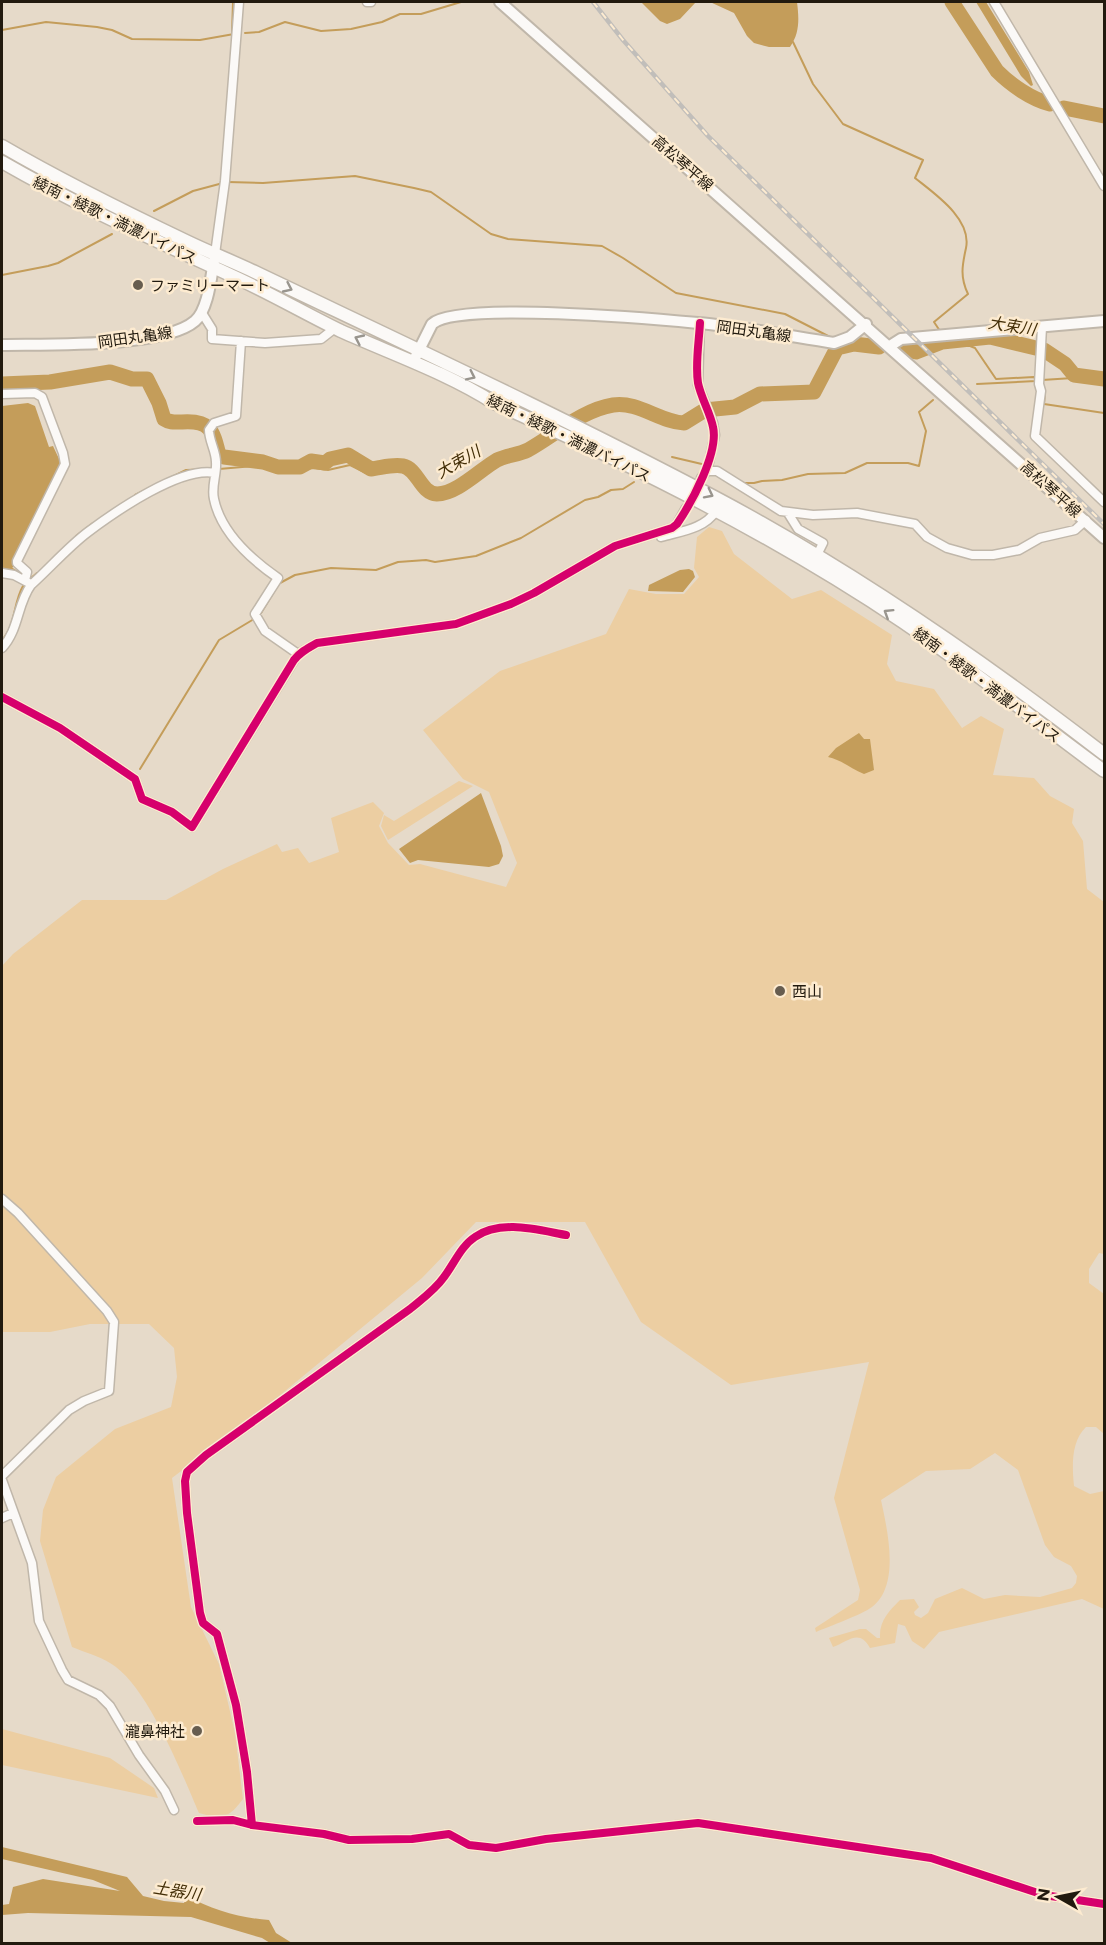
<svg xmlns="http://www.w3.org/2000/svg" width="1106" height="1945" font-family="Montserrat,'Noto Sans JP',sans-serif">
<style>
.green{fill:#eccea2}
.water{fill:#c49d5a}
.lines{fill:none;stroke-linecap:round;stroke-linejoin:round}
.stream{stroke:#c49d5a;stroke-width:2}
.river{stroke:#c49d5a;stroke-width:15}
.minor-casing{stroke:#c0b7aa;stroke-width:11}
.major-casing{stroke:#c0b7aa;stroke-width:14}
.highway-casing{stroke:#c0b7aa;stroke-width:15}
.minor{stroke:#fbf9f7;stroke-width:8}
.major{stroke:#fbf9f7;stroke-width:10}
.highway{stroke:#fbf9f7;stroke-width:12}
.rail-casing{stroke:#c1beba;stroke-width:4.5}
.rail{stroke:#fdebd0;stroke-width:2;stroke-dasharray:7;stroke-linecap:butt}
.cycleway-casing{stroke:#fdebd0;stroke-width:11}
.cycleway{stroke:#d6006c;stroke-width:8}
.oneway{stroke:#99958e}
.poi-dot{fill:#675d4f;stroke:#fdebd0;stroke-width:2}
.labels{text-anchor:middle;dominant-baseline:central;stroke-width:5;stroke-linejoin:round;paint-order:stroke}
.street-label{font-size:15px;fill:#221a0e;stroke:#fdebd0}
.poi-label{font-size:15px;fill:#221a0e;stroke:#fdebd0;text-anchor:start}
.water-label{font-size:16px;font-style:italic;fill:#432e07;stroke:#fdebd0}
</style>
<rect width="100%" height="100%" fill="#e6dac9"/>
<!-- green -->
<path class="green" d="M709,527L722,531L734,554L792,599L821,590L892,635L887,664L896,681L934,689L962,728L981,716L1004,729L993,775L1034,778L1050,796L1074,809L1072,823L1083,841L1087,889L1104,902V1254L1099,1253L1089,1269V1283L1104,1294V1434L1096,1427H1086C1071,1441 1072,1466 1074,1486L1090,1494L1104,1491V1609L1082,1599L939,1632L924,1649L912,1641L905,1626L898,1624L895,1643L870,1648C859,1628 848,1642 833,1647L829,1638L860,1629H866L877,1638H880C879,1621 889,1611 900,1600L914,1599L919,1607L914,1612L915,1615L921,1618L928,1613L935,1599L962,1588L984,1599L1005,1595L1040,1597L1072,1588L1076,1583L1077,1576L1071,1566L1054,1557L1045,1545L1018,1470L995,1453L970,1469L926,1471L881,1500C887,1529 901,1585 872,1607C861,1615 830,1626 816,1632L815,1628L858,1600L860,1590L834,1498L869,1362L731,1385L641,1322L585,1222H476L422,1278L279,1396L172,1478L191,1607L219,1664L235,1733L243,1799C229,1818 222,1820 199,1813C182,1774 147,1684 110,1663C99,1656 84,1652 72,1647L40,1541L43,1510L56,1477L115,1429L171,1407L177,1377L174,1348L149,1324H90L50,1332H2V966L13,954L82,900H166L223,869L277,844L282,852L298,848L309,863L339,852L331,818L373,802L384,813L379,826L388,843L409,865L420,864L506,887L517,863L489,792L463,779L423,730L500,671L606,634L629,589L656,594H684L699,577L694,568L697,537Z
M459,781L473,786L388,840L381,826L384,815L394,821Z
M2,1729L110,1758L154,1788L158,1798L2,1765Z"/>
<!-- water -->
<path class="water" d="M641,2H696L680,19L667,24L660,21Z
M710,2H797C799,18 800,33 790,47H769L754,43L747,36L734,13Z
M976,2H986L1029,72L1033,85L1031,86L1021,76Z
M28,403L35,406L49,447L53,446L60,461L59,468L14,558V566L10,570L2,569V406Z
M689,569L693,571L695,577L683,592L648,591L649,585L680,570Z
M859,733L864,739H870L874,770L864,774C851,769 842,760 828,757L836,748Z
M481,793L501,846L503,856L499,864L489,867L418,860L410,863L399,849Z
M2,1847L127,1877L143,1896L164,1901L184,1903L187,1896C212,1910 241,1918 269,1920L276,1933L292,1943H270L262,1938L191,1917L28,1913L2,1915V1905L9,1904L13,1887L43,1879L120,1891L93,1880L2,1859Z"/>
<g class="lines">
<!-- stream -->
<path class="stream" d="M2,30L46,22L97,27L112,30L132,39L200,40L234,34
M232,33L233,2
M245,33L259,32L285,22L321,31L351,29L382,22L400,14H421L461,2
M793,42L813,84L843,124L923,160L915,178C935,194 972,219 966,248C962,266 960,277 968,294L934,322L940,331
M228,182L263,183L355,176L414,188L431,192L491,234L508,239L602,246L623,258L676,293L785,314L832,338
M154,211L193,191L223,183
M2,275L48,266L58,263L112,234
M946,340L952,346H970L975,348L996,379L1034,377L1036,380
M1042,380L1073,378L1104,381
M977,384L1036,381
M1045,392L1044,404L1104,413
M672,457L706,465
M219,469L254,466L277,471L314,468L328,470L350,465L366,473L372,472L376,468
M740,481L744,483H754L762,481L782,480L808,474L845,473L867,463H908L919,466L926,431L919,412L933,400
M135,495L186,470L213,469
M76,536L93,523
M11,568L21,574
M280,583L295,575L331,568L376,570L398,562L426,560L435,562L476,556L521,538L585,500L598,497L611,490L623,489L634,482
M261,613L275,590
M2,640C16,625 13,603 23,586C27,580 32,578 37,573
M140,769L219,640L254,619"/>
<!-- river -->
<path class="river" d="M952,2L997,71C1011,85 1031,99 1050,104
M1064,108L1104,116
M906,350L916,352L942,342L990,337L1044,350L1065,364L1074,375L1104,379
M2,384L50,382L110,372L132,379H147L159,403L164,419C170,423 175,422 182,422C211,420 213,431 219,455L224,457L263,462L278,467H300L311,461L325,463L330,459L348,455L371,469C381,468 392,464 403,466C418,469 420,493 437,494C457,494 481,469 497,460C507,455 518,455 528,450C555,435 582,410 613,405C638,401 660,422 684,423L705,410L735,407L760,394L814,392L837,348L854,344L879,347"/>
<!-- minor casing -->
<g class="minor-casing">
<path id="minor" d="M367,2H371
M994,2L1104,186
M215,254L225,181L239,2
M202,313L212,329V339L265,343L321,339L335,328
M700,323L698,385L713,423L715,435L707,471L701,478
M1042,327L1039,384L1041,391L1035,436L1104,502
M241,341L236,416L214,423L209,430C209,441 216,451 216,462C217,474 211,487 214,499C221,533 252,560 278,578L255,614L265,631L298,654
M2,394L35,393L42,397L63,453L65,464L17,561V563L27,572L25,580
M707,471H717L781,511L813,515L857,513L915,524L927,537L947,548L972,555H993L1019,550L1040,538L1075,530L1086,520
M788,513L798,529L823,543L817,555
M661,537C682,531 704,529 716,511
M2,573L14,575L29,583
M2,648C19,630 17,604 31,585C50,568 68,547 88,532C116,511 181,466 215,473
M2,697L60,728L135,779L142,799L172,812L192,827L298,654L317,643L456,624L511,604L534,593L615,546L672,528L677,524L686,508
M2,1199L18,1213L107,1311L114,1322L109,1391L84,1401L69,1410L2,1476
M2,1480L32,1563L39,1621L62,1670L68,1680L99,1695L110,1706L139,1755L165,1791L174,1810
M2,1518L13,1513
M197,1821L233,1820L252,1825L324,1834L349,1840L412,1839L449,1834L469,1845L496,1848L546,1839L698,1823L931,1858L1044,1895L1104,1904
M252,1825L247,1772L236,1705L217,1634L203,1623L200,1613L187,1513L185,1481L187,1472L206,1455L410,1309C422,1299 435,1290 444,1277C454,1264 461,1246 475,1237C501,1219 538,1230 566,1235"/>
</g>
<!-- major casing -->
<g class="major-casing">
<path id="major" d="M500,2L1104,538
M2,345C45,344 164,348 195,321C208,310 211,277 214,261
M890,346L901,339L1104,321
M416,356L432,324C456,301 656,319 698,323C743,327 789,336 834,343L850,337L866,324"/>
</g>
<!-- highway casing -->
<g class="highway-casing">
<path id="highway" d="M2,146C62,181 125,212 188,242C211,253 234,262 257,273C412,347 567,419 718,499C855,572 982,660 1104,754
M2,162C80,207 162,243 243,281C277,297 308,315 341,331C392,354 447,373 494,403C635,466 775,536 903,622C972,669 1037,722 1104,771"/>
</g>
<!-- minor -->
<use href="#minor" class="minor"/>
<!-- major -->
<use href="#major" class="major"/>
<!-- highway -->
<use href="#highway" class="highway"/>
<!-- rail casing -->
<g class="rail-casing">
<path id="rail" d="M593,2L623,40L708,136L1104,524"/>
</g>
<!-- rail -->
<use href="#rail" class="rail"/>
<!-- cycleway casing -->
<g class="cycleway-casing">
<path id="cycleway" d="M2,697L60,728L135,779L142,799L172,812L192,827L294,660C300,652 308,648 317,643L456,624L511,604L534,593L615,546L672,528L677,524C692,502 719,452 713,427C710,412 701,398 698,383C695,364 699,342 700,323
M197,1821L233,1820L252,1825L324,1834L349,1840L412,1839L449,1834L469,1845L496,1848L546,1839L698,1823L931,1858L1044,1895L1104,1904
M252,1825L247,1772L236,1705L217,1634L203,1623L200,1613L187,1513L185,1481L187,1472L206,1455L410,1309C422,1299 435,1290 444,1277C454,1264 461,1246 475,1237C501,1219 538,1230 566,1235"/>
</g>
<!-- cycleway -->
<use href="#cycleway" class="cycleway"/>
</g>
<!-- one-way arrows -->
<defs><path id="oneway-chevron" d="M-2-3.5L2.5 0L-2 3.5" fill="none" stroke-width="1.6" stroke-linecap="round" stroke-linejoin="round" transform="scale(1.5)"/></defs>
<g class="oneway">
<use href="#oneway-chevron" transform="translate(288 288) rotate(25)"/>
<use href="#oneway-chevron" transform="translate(359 339) rotate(-155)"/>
<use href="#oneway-chevron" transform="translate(471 376) rotate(26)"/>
<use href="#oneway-chevron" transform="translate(709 494) rotate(27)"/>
<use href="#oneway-chevron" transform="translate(888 613) rotate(-148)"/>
</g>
<!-- markers -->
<g class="poi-dot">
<circle cx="138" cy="285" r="6"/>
<circle cx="780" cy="991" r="6"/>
<circle cx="197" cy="1731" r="6"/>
</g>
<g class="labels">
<!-- street labels -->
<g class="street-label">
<text transform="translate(683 163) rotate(41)">高松琴平線</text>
<text transform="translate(115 220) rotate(26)">綾南・綾歌・満濃バイパス</text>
<text transform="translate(754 331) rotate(8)">岡田丸亀線</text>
<text transform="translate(135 337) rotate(-8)">岡田丸亀線</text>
<text transform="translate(569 438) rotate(26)">綾南・綾歌・満濃バイパス</text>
<text transform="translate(1051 489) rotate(42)">高松琴平線</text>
<text transform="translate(987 685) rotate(37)">綾南・綾歌・満濃バイパス</text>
</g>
<!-- poi labels -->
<g class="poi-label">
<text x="150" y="285">ファミリーマート</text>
<text x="792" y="991">西山</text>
<text x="185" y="1731" text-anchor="end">瀧鼻神社</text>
</g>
<!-- water labels -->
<g class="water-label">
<text transform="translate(1012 326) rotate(9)">大束川</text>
<text transform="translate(458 462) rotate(-30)">大束川</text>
<text transform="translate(177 1891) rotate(9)">土器川</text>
</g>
</g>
<!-- border -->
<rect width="1106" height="1945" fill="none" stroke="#221a0e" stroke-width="6"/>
<!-- north arrow -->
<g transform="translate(1058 1897) rotate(279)" stroke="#fdebd0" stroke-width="4.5" paint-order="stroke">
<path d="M0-4.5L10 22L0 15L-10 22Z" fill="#221a0e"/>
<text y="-9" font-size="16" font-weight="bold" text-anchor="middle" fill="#221a0e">N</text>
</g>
</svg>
